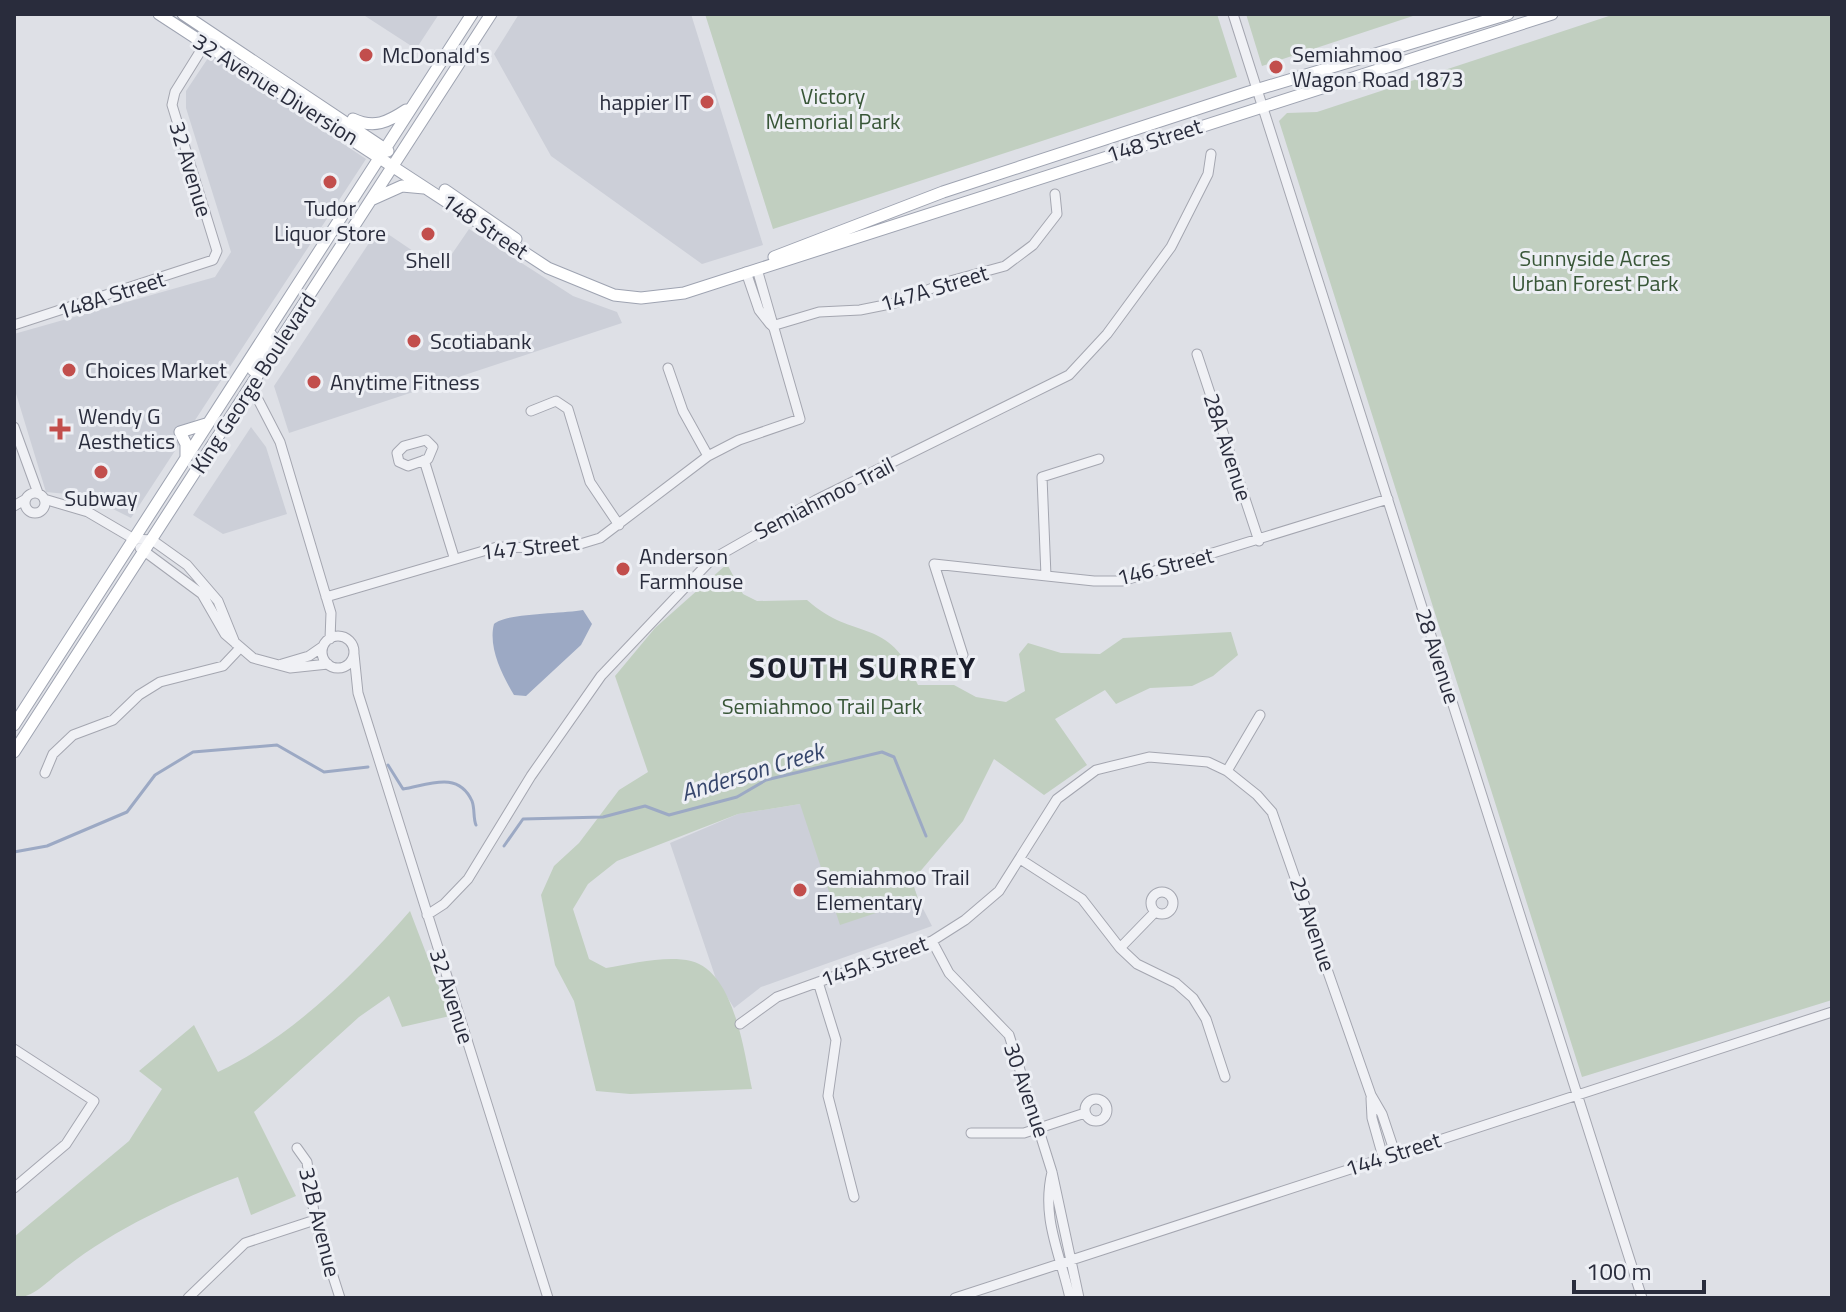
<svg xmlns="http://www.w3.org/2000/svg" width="1846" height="1312" font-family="'Titillium Web',sans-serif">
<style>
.built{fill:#cccfd8}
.green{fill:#c1cfc0}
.water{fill:#9ca9c4}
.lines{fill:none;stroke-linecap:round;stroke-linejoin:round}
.stream{stroke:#9ca9c4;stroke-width:3}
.minor-casing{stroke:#a4a6b0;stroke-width:11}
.major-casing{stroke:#9ea3b1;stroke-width:13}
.minor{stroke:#f0f1f5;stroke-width:9}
.major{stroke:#fff;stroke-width:11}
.poi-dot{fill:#c24e4c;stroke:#edeff4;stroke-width:3}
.labels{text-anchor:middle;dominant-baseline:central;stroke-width:6;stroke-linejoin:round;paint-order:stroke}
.poi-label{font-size:22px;fill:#292c3c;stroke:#edeff4;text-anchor:start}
.street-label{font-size:22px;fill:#292c3c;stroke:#edeff4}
.park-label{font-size:22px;fill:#385637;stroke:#edeff4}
.water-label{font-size:24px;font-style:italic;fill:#36466c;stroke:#edeff4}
.district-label{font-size:30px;font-weight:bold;letter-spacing:2px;fill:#1b1e2c;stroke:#edeff4}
</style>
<rect width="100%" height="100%" fill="#dee0e6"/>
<!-- built -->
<path class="built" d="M362,14H439L416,49Z
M519,14H691L763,245L702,264L551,156L494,54Z
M210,55L366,159L131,518L87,496L46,492L14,387V334L215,277L231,252L186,108V91Z
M379,228L441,270L469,229L573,296L617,312L622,323L289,433L274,386Z
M251,427L266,447L287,514L223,534L193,515Z
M878,778L918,899L932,926L761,987L734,1008L716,979L670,843L738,814L800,804Z"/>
<!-- green -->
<path class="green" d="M705,14H1217L1237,77L773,229Z
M1246,14H1419L1262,66Z
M1615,14H1832V1000L1582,1077L1279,121L1287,113L1317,112Z
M727,564L743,594L757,601L807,600C855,643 888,614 918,685H954L976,697L1006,702L1025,691L1019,654L1028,643L1061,653L1100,654L1123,638L1231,632L1238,655L1213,676L1192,686L1150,688L1116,704L1105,690L1055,719L1087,765L1044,795L994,759L963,821L912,881L918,899L840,925L800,804L738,814L617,861L588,884L573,909L589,959L606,968C632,964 665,955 691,961C735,972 744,1053 752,1089L630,1094L596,1091L574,1001L555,965L541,895L554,866L579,843L619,790L648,772L615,676L655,628Z
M410,911L450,1016L402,1027L389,996L359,1017L254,1112L296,1196L251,1215L238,1177C178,1200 116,1228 65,1268C48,1280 35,1298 14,1298V1237L129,1141L162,1089L139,1071L194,1025L218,1072C293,1036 356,973 410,911Z"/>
<!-- water -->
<path class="water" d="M583,610L592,624L581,645L526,696L514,695C502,675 488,647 494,624C505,613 563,614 583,610Z"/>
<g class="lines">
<!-- stream -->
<path class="stream" d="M388,765L403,789C428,785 458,770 472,801C475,809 473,818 476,825
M504,846L523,819L603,817L645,806L669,815L737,797L766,780L882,752L894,757L926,836
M14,852L47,846L127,812L155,775L193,752L277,745L324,772L368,767"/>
<!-- minor casing -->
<g class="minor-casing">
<path id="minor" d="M1233,14L1642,1298
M746,272L759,310L770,324
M14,325L213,260L217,251L172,105L175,92L208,39
M772,326L819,312L860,310L895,303L950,281L1005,266L1033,245L1057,214L1055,194
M1197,354L1259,541
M668,368L683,411L708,456
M251,386L280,442L331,613L330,639
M531,411L556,401L568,409L590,482L619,525
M14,427L38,493
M426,440L433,447L428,459L408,466L399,462L397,453L404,446Z
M424,460L454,557
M25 503a10 10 0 1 1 20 0a10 10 0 1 1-20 0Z
M44,499L88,512L134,539L152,540L187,565L218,601L235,643
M14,506L26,499
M140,548L202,594L225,634L253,658L290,668L328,664
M1046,576L1042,477L1099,459
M326,597L497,547L567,548L600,538L708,456L739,440L800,419L757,269
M322 652a16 16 0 1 1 32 0a16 16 0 1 1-32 0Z
M354,654L358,693L548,1298
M963,655L934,564L1094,581H1122L1388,499
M282,664L309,656L322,647
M1227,771L1260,715
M45,773L53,754L73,735L113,720L139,695L160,682L223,666L240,648
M1020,859L1082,899L1120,948L1137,964L1176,983L1193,998L1206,1019L1225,1077
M1151 903a11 11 0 1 1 22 0a11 11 0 1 1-22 0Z
M427,915L444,904L468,879L531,776L601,676L711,560L816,500L1069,375L1107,334L1171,247L1208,174L1211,154
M932,941L949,973L1009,1035L1052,1172
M1120,948L1155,912
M818,982L836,1040L828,1096L854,1197
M740,1024L777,997L932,941L965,920L999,891L1057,799L1096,770L1149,757L1208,762L1227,771L1257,795L1272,812L1371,1095L1382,1114L1395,1153
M14,1049L94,1101L66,1144L14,1188
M1371,1098L1372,1118L1383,1157
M1085 1110a11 11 0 1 1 22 0a11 11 0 1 1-22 0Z
M971,1133H1024L1085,1113
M297,1148L307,1162L315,1220L340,1298
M188,1298L245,1243L315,1220
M955,1298L1832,1012
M1070,1298C1060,1253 1041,1218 1052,1172L1079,1298"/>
</g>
<!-- major casing -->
<g class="major-casing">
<path id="major" d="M159,14L548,268L614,295L641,298L684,293L1552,14
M183,14L388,151
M353,119C374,129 388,122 406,110
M445,190L516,239
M373,199L402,186L424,188
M774,257L943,192L1249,92L1508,14
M253,370L271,335
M186,458V444L180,432L206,424
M14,725L472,14
M14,752L491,14"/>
</g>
<!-- minor -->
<use href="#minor" class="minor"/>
<!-- major -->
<use href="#major" class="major"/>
</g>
<!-- markers -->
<g class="poi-dot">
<circle cx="366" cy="55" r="8"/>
<circle cx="1276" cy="67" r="8"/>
<circle cx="707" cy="102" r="8"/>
<circle cx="330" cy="182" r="8"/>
<circle cx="428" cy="234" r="8"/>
<circle cx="414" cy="341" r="8"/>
<circle cx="69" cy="370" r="8"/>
<circle cx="314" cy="382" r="8"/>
<path d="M56 417h8v8h8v8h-8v8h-8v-8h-8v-8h8z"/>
<circle cx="101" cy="472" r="8"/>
<circle cx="623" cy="569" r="8"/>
<circle cx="800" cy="890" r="8"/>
</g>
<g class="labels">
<!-- poi labels -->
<g class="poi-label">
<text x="1292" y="54">Semiahmoo<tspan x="1292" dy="25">Wagon Road 1873</tspan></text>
<text x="382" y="55">McDonald's</text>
<text x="691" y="102" text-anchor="end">happier IT</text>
<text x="330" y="208" text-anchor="middle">Tudor<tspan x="330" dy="25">Liquor Store</tspan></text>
<text x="428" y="260" text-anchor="middle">Shell</text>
<text x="430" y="341">Scotiabank</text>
<text x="85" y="370">Choices Market</text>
<text x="330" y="382">Anytime Fitness</text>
<text x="78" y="416">Wendy G<tspan x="78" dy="25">Aesthetics</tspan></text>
<text x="101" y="498" text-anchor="middle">Subway</text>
<text x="639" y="556">Anderson<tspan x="639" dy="25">Farmhouse</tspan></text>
<text x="816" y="877">Semiahmoo Trail<tspan x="816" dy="25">Elementary</tspan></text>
</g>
<!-- street labels -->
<g class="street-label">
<text transform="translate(276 89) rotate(32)">32 Avenue Diversion</text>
<text transform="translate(1154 140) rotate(-18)">148 Street</text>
<text transform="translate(191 169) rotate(73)">32 Avenue</text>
<text transform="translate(485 226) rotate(34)">148 Street</text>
<text transform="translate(934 288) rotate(-17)">147A Street</text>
<text transform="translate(111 295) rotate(-18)">148A Street</text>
<text transform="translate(253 383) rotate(-57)">King George Boulevard</text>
<text transform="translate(1228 447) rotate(72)">28A Avenue</text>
<text transform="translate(824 498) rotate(-27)">Semiahmoo Trail</text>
<text transform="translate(530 547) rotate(-6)">147 Street</text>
<text transform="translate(1165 566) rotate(-14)">146 Street</text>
<text transform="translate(1438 656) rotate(72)">28 Avenue</text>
<text transform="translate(1313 924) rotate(71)">29 Avenue</text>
<text transform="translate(874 961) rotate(-20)">145A Street</text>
<text transform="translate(452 996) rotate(72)">32 Avenue</text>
<text transform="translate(1027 1090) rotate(71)">30 Avenue</text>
<text transform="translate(1393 1154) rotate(-18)">144 Street</text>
<text transform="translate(320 1222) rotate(76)">32B Avenue</text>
</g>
<!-- park labels -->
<g class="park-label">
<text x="833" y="96">Victory<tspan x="833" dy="25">Memorial Park</tspan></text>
<text x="1595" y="258">Sunnyside Acres<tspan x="1595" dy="25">Urban Forest Park</tspan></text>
<text x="822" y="706">Semiahmoo Trail Park</text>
</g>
<!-- water labels -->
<g class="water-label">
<text transform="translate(752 771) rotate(-17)">Anderson Creek</text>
</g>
<!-- district labels -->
<g class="district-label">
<text x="863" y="667">SOUTH SURREY</text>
</g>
</g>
<!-- border -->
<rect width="1846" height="1312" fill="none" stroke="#292c3c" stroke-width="32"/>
<!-- scale -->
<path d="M1574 1280v12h130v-12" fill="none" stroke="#292c3c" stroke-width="4"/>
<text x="1586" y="1280" font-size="24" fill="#292c3c" stroke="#edeff4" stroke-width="6" paint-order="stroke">100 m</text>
</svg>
